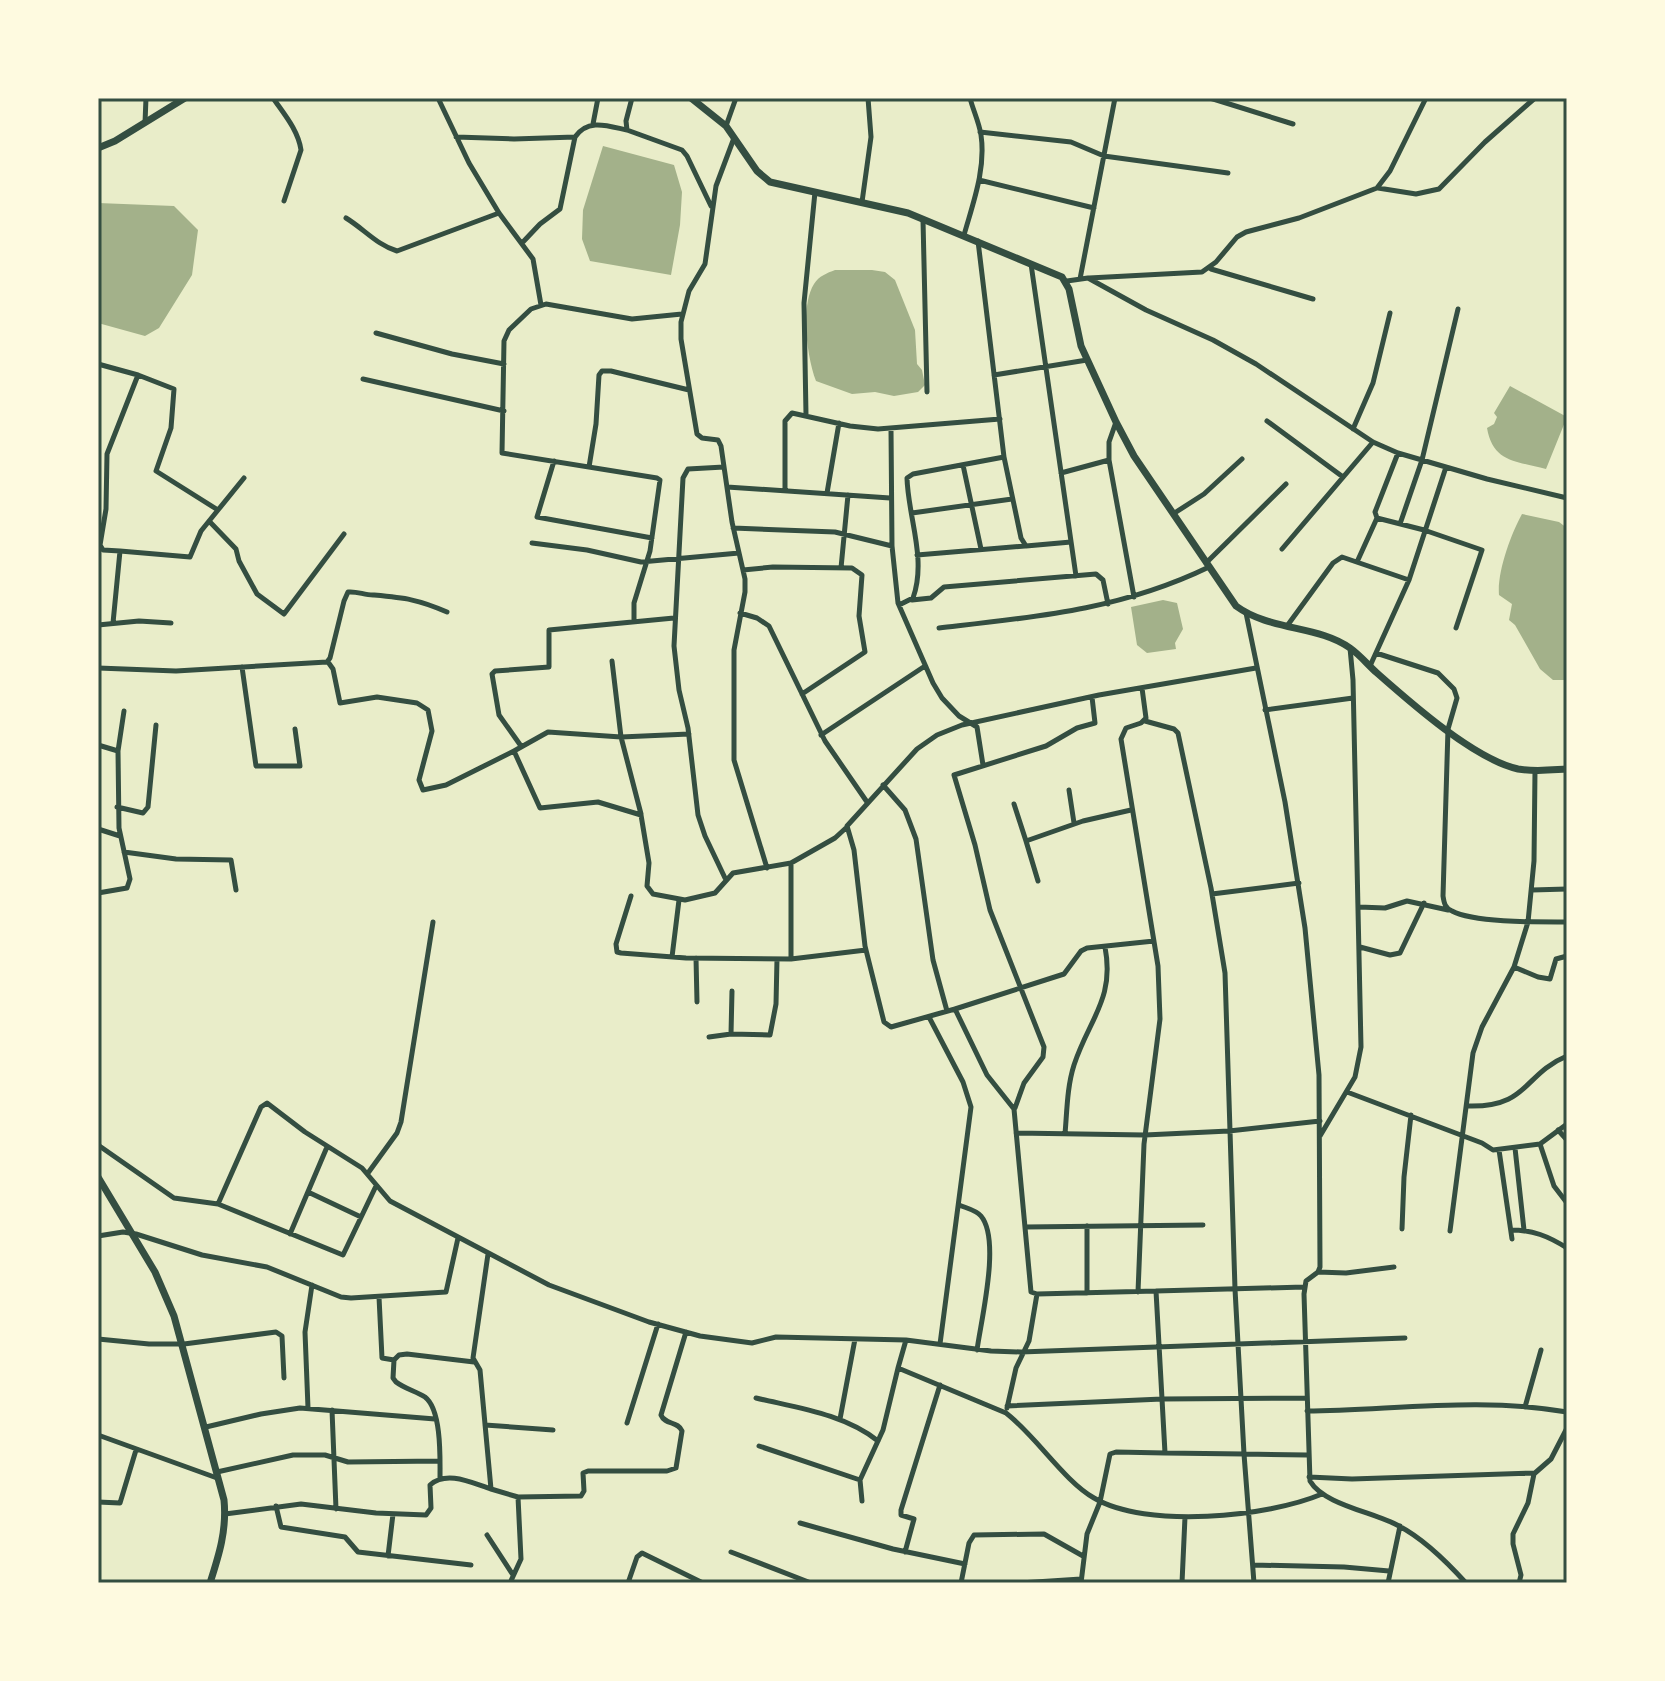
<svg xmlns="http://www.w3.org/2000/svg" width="1665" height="1681" font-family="Montserrat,sans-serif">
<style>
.water{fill:#a3b18a}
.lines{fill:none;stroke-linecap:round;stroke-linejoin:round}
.minor{stroke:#344e41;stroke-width:5}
.tertiary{stroke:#344e41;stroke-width:7}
.neatline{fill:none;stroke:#344e41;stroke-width:3}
</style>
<rect width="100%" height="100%" fill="#e9edc9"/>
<!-- water -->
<path class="water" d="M603,146L674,165L682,192L680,225L671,275L590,261L582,239L583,210Z
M98,203L174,206L198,230L192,275L159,328L145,336L98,323Z
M835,270H872L885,272L895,280L915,330L917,364L922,370L925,385L918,392L894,396L875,392L852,394L816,381C807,358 800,306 814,284C819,276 827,273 835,270Z
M1510,386L1567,417L1546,469C1517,461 1493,463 1487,428L1494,424L1497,417L1494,413Z
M1522,514L1559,522L1567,528L1566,680H1553L1540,669L1515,625L1509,620L1512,604L1499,595C1497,572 1511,534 1522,514Z
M1163,600L1177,603L1183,629L1175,643L1176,649L1147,653L1137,645L1131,607Z"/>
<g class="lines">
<!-- minor -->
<path class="minor" d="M273,98C284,114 298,130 301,150L284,201
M438,98L469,163L499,213L533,259L541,305
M632,98L626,121L627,130L682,150L687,156L711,206
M1210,98L1293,124
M145,123L146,98
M593,124L598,98
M726,126L736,98
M980,132L1071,142L1104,156L1228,173
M456,137L514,139L575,137
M734,138L716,186L705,264L689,291L681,322V339L697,434L702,438L718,440L721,446L732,522L745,579V592L734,650V760L767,868
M979,180L1094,208
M1378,188L1416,194L1439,189L1485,142L1535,98
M862,202L871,137L868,98
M346,218C364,229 377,245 397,251L499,213
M923,220L927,392
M964,235C973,203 986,169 981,135C979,122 973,110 970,98
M978,241L1004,457L1021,538L1026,546L1071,542
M522,243L540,224L560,209L575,137C588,118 608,126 627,130
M1031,264L1076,576
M1211,269L1313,299
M1089,278L1202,272L1216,262L1237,237L1246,232L1299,218L1377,188L1390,171L1426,98
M1080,279L1115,98
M1067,281L1088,278L1146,310L1213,340L1256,364L1373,442L1398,453L1487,479L1567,498
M376,333L452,354L504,364
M98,364L138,375L107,454L106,509L100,545L103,550L120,551L113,623
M994,375L1087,360
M363,379L504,411
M806,415L804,303L815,192
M1267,421L1343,477
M1116,422L1109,442V460L1134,597
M891,429L892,546L898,603L933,683L942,698L959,716L977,727L983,765
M1353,429L1373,383L1390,313
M1398,453L1375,512L1377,518L1424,530L1482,550L1456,628
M554,461L537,517L652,538
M963,465L981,549
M589,467L596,424L599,375L602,371H611L689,390
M724,467L688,469L683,478L674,646L679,690L688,728L698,815L705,836L725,878
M1061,473L1109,460
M727,487L890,498
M785,489V421L792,413L850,426L878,429L1000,419
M827,493L839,423
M218,510L244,478
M912,513L1012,499
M1173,514L1204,494L1242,459
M209,521L236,549L239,561L257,594L284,614L344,534
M1400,524L1422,460L1458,309
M733,528L835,532L892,546
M532,543L587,550L641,562L739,553
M1282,549L1373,442
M120,551L190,557L201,531L218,510L156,471L171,428L174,389L138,375
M917,555L1025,546
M1357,562L1377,518
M1206,563L1286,484
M841,568L848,495
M743,570L773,567L852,568L862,575L859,616L865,652L802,694
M912,600L931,598L944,587L1096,574L1103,580L1108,604
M899,605L913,598C927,559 908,517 907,478L913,474L1004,457
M740,613L757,618L769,626L825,741L867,802
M1246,613L1285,802L1305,928L1319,1075L1320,1267L1318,1272L1306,1281L1304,1294L1310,1481C1324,1505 1374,1512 1399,1526C1424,1539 1447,1562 1466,1583
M634,622V603L650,551L660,480L657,478L502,453L504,341L509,330L531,309L546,304L632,319L682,314
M98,625L139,621L171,623
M1287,626L1333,563L1342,557L1409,580
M939,628C1036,617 1120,610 1209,567
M1376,653L1438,673L1454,689L1457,698L1448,729L1443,896C1444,903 1445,908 1452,911C1474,923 1541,922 1567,922
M612,661L621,737L641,814
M328,662L333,669L340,703L377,697L417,703L428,710L432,731L419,780L423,790L446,785L514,751L540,808L598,802L641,815L649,863L647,886L653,894L685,900L715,893L733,873L791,863L835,838L847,827
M1370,666L1409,580L1446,467
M242,667L256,766H300L295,729
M98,668L176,671L327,662L330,658L344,601L348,592C357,591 364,595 373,595C405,598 417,599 447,612
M1265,710L1353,698
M1145,721L1174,729L1178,733L1211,888L1225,973L1235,1289L1244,1454L1307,1455
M821,735L925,666
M98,745L118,751L119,828L130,879L127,888L98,893
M521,746L499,715L492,674L495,671L549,667V630L674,618
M118,751L124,711
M514,751L548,732L621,737L689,734
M883,785L905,810L916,839L933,960L947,1011
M1069,790L1074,823
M1014,804L1026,841
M117,807L143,813L148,807L156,725
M98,829L120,836
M124,852L176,859L231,860L236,890
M1038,881L1026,841L1083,821L1131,810
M1532,890L1567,889
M1212,894L1299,883
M631,896L616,944L617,952L621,953L686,958L791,959L866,950
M1359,907L1385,908L1407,901L1448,910
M1360,947L1390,955L1400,953L1424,903
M672,957L679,900
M696,958L697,1002
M791,959V863
M1514,967L1538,977L1550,979L1556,959L1567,956
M955,1009L1064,974L1081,951L1087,948L1154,941
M929,1017L963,1082L971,1107L940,1344
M731,1034L732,991
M709,1037L731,1034L770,1035L776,1004L777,959
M1347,1092L1482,1143L1493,1150L1540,1144L1567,1124
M1467,1106C1529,1108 1523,1074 1567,1056
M1015,1108L1024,1083L1043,1057L1044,1047L990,910L975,845L954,775L1046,746L1077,728L1095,723L1092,697
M1558,1130L1567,1140
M1016,1133L1145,1135L1229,1131L1320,1121
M1065,1134C1067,1111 1067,1087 1074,1065C1089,1019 1115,999 1105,947
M1320,1136L1355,1077L1361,1047L1353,680L1350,648
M1540,1144L1554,1186L1567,1203
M98,1145L174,1198L218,1204L261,1107L267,1103L305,1132L362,1168L390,1201L549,1285L649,1322L700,1336L752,1343L776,1337L906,1340L898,1368L1006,1413C1036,1436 1064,1481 1094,1498C1146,1529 1268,1517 1322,1494
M1515,1148L1524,1230
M1499,1150L1512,1239
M368,1173L397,1133L401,1122L433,922
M308,1192L361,1217
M218,1204L343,1255L376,1186
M959,1205C966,1208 976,1210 981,1216C1001,1240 981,1320 977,1350
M1025,1227L1203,1225
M1402,1229L1404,1177L1411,1115
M1511,1230C1533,1230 1548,1236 1567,1248
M1450,1231L1473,1053L1482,1027L1514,967L1528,922L1534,861L1535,771
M290,1234L327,1147
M98,1236L123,1232L136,1234L202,1255L267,1267L341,1297L351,1298L446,1292L458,1238
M488,1254L473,1358L480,1370L491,1489L518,1497L521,1559L510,1583
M1318,1272L1346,1273L1394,1267
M1156,1291L1304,1287
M1138,1292L1144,1144L1160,1019L1158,966L1121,739L1126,728L1141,723L1146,718L1142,688
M1087,1293V1226
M379,1297L382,1358L394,1360L393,1378L396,1382C405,1389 416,1391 425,1397C442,1410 440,1460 440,1479
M98,1339L149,1344H184L276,1332L282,1336L284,1378
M906,1340L991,1351L1021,1352L1405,1338
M394,1360L399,1355L407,1354L474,1362
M756,1398C798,1408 844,1414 878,1441
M1007,1406L1162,1399L1306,1398
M1525,1407L1541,1350
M308,1408L305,1332L312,1285
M1007,1408L1016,1368L1029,1341L1037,1294
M332,1410L336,1509
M1307,1411C1393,1410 1482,1397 1567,1412
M840,1419L855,1339
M627,1423L658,1324
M485,1425L553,1430
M206,1427L261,1414L300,1408L435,1419
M98,1435L217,1478
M759,1446L860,1480
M217,1472L293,1455H325L348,1462L440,1461
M1309,1477L1352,1479L1535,1473L1551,1459L1567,1428
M518,1497L581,1496L584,1491L583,1473L588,1471H667L676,1468L682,1431C678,1421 665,1425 661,1415L686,1332
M862,1501L860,1480L883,1430L898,1368
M98,1502L120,1503L136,1450
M276,1506L281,1527L345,1537L358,1552L471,1565
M225,1514L301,1504L376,1513L426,1515L431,1508L430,1485C447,1470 472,1483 491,1489
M800,1523L893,1549L965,1564
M487,1535L513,1575
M731,1552L811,1583
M905,1552L914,1519L901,1515V1510L940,1385
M388,1556L393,1514
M1253,1565L1344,1567L1389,1571
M628,1583L637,1557L642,1553L703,1583
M961,1583L969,1543L974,1535L1044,1534L1083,1556
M1020,1583L1081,1579
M1081,1583L1087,1534L1100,1502L1110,1454L1116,1452L1165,1453
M1182,1583L1185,1517
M1254,1583L1244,1454L1165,1453L1156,1291L1037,1294L1031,1292L1014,1109L987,1075L955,1009L891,1027L884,1022L865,946L854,850L847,826L917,749L937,735L962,725L1099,695L1256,668
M1388,1583L1400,1526
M1519,1583L1521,1575L1513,1544V1534L1528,1503L1534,1474"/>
<!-- tertiary -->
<path class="tertiary" d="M691,98L726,126L757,171L770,182L908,213L1062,277L1069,289L1081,346L1116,422L1134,456L1236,606C1270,631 1318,625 1350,648C1360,655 1368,665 1377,673C1411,703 1474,759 1518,769C1535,772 1550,770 1567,769
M98,148L115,141L185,98
M98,1177L155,1272L174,1316L224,1500C227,1530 219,1555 210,1583"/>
</g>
<!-- border -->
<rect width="1665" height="1681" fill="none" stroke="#fefae0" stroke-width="200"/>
<rect x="100" y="100" width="1465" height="1481" class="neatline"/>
</svg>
